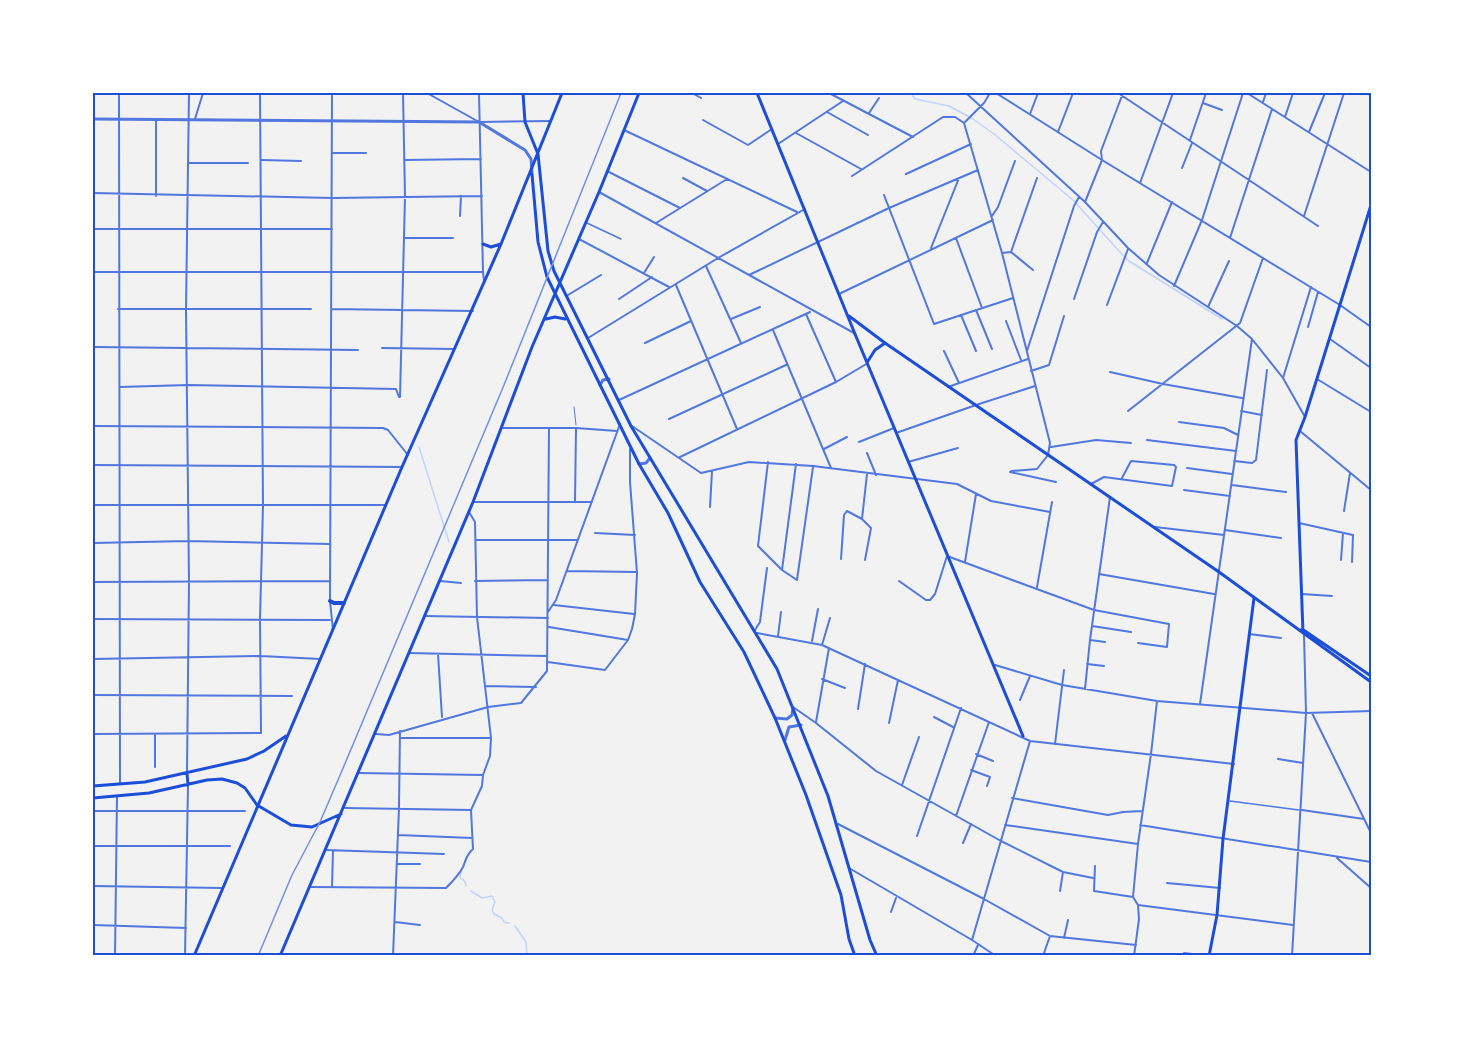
<svg xmlns="http://www.w3.org/2000/svg" width="1464" height="1049" font-family="Spectral,serif">
<style>
.lines{fill:none;stroke-linecap:round;stroke-linejoin:round}
.stream{stroke:#bfd3fe;stroke-width:1.5}
.service{stroke:#5277de;stroke-width:1}
.pedestrian{stroke:#5277de;stroke-width:1.5}
.minor{stroke:#5277de;stroke-width:2}
.tertiary{stroke:#5277de;stroke-width:3}
.secondary{stroke:#1d4ed8;stroke-width:3}
.primary{stroke:#1d4ed8;stroke-width:4}
.rail{stroke:#7290e2;stroke-width:1.5}
.neatline{fill:none;stroke:#1d4ed8;stroke-width:2}
</style>
<rect width="100%" height="100%" fill="#f2f2f2"/>
<g class="lines">
<!-- stream -->
<path class="stream" d="M911,93L915,99L949,106L973,119L994,134L1073,200L1119,251L1129,261L1222,319
M419,447L449,542
M461,871L460,877L465,882L466,886
M471,891L482,898L492,896L495,902L492,910L494,914L502,918L504,922L509,923
M515,926L526,942L527,956"/>
<!-- service -->
<path class="service" d="M574,407L576,425"/>
<!-- pedestrian -->
<path class="pedestrian" d="M587,223L621,239
M1230,801L1299,810"/>
<!-- minor -->
<path class="minor" d="M119,93L120,784
M332,93L330,601L333,630
M427,93L479,122L551,121
M479,93L483,272
M692,93L701,98
M829,93L913,137
M966,93L1085,202L1128,248L1159,275L1237,326L1252,339L1283,378L1305,417
M996,93L1102,160L1340,305L1371,327
M1118,93L1318,226
M1247,93L1371,172
M1367,93L1371,96
M1263,102L1266,93
M1203,103L1222,110
M827,112L868,135
M869,113L879,98
M1030,114L1038,93
M1285,117L1293,93
M195,119L203,93
M703,120L748,145L772,129
M964,123L1002,253L1050,443L1048,455L1037,469L1012,471L1010,472L1056,482
M964,123L984,103L990,93
M624,130L797,212
M1058,132L1073,93
M1309,132L1325,93
M796,133L861,169
M1190,140L1206,93
M778,144L843,101
M333,153H366
M262,160L301,161
M404,160L481,159
M189,163H248
M1182,168L1192,143
M607,171L680,208
M906,174L971,144
M852,176L943,117H955L964,123
M683,178L707,191
M1140,183L1173,93
M599,192L854,333
M93,193L332,198L482,196
M884,195L934,324L1013,298
M156,196V121
M1085,202L1102,160L1101,151L1123,93
M460,216L461,196
M992,216L998,207L1015,161
M1304,216L1344,93
M656,223L727,179
M93,229H332
M404,238H453
M956,238L982,308
M1230,238L1272,109
M579,239L669,287
M931,248L959,178
M1011,252L1033,270
M1002,253L1011,252L1037,178
M1147,263L1172,202
M706,266L741,343
M93,272H483L484,281
M644,273L654,257
M749,275L889,208L978,170
M676,285L737,429
M1174,286L1202,220L1243,93
M839,294L993,220
M568,295L601,275
M619,299L652,277
M1074,299L1097,232L1103,222
M1107,305L1128,249
M1208,307L1229,261
M118,309H311
M331,309L473,311
M976,310L992,349
M806,314L836,382
M961,315L976,351
M731,319L760,307
M1006,321L1021,360
M1308,327L1318,292
M773,330L831,468
M588,338L718,258L805,209
M1330,339L1371,368
M645,343L691,321
M93,347L358,350
M382,348L454,349
M944,351L959,383
M1027,351L1074,206L1079,197
M1031,371L1049,365L1064,316
M1110,372L1163,384L1242,398
M1283,378L1311,287
M1317,379L1371,412
M120,387L188,385L396,389L399,397H400L405,197L403,93
M948,387L1028,359
M619,400L810,312
M1128,411L1240,323L1263,258
M1241,411L1262,415
M669,419L786,365
M1179,422L1224,428L1238,435
M93,426L383,428L388,430L408,455
M632,426L701,473L749,462L813,466L957,484L991,501L1050,512
M501,428H576L617,431
M1300,431L1371,490
M896,433L976,405L1035,386
M1147,440L1236,451
M859,442L894,428
M1051,447L1096,440L1131,443
M824,449L847,437
M867,453L876,475
M680,457L836,382L868,363
M1234,461L1252,463L1256,460L1267,370
M768,462L758,546L782,570L797,580L813,467
M908,462L958,448
M93,465L402,467
M1187,468L1232,474
M1091,484L1104,477L1172,486L1176,467L1174,465L1131,461L1122,478
M1232,485L1286,492
M1184,490L1230,496
M473,502H592
M575,502L576,428
M93,505H386
M710,507L712,471
M1344,511L1350,473
M862,519L867,474
M1299,523L1353,535L1352,562
M1155,527L1224,535
M1225,530L1281,538
M595,533L635,535
M476,540H578
M93,543L188,541L330,544
M841,559L844,515L847,511L862,519L871,528L865,560
M1341,560L1343,533
M965,562L976,494
M782,570L796,464
M567,571L636,572
M1099,574L1214,594
M440,581L461,583
M475,581L547,580
M899,581L926,600H930L935,594L947,556L1094,610L1169,624L1167,647L1138,643
M93,582L330,581
M1037,587L1052,502
M1302,594L1332,596
M554,605L634,614
M548,612L556,600L620,424
M425,616L548,618
M93,619L330,620
M1092,626L1131,632
M549,627L628,640
M755,630L760,622L767,568
M757,633L822,645L1030,741L1234,764
M1249,634L1281,638
M778,636L781,612
M1090,640L1105,642
M812,641L818,609
M822,645L830,618
M409,653L547,656
M438,654L442,717
M93,659L261,656L320,659
M548,662L605,670L628,640L632,629L635,614L637,573L630,482V449
M1087,664L1104,666
M995,665L1062,685L1157,701L1306,713L1371,711
M822,679L845,688
M485,686L536,687
M1085,689L1090,640L1110,497
M93,695L292,696
M1020,700L1030,676
M1200,704L1252,339
M793,707L816,723L876,771L1001,841L1063,872L1093,878
M858,709L865,664
M1312,713L1371,833
M934,717L953,727
M816,722L829,648
M889,723L898,680
M93,734L261,733L260,619L263,506L260,93
M376,734L389,735L488,707L521,703L547,671L549,428
M401,738H491
M1055,744L1064,670
M976,754L993,761
M1278,759L1303,763
M155,767V734
M971,770L990,777L987,786
M187,773L189,581L186,310L189,93
M359,773L483,775
M902,785L919,737
M1012,798L1108,815L1123,812L1142,811
M345,808L471,810
M1302,810L1364,819
M93,811H245
M956,816L989,722
M838,824L984,899L1050,936L1136,945
M1005,825L1138,844
M1140,825L1371,862
M398,835L472,838
M917,836L961,708
M963,843L971,824
M93,846H230
M326,850L444,854
M1337,858L1371,888
M397,864H420
M1095,866L1094,891L1133,897
M849,868L972,940L996,956
M1167,883L1220,888
M93,886L222,888
M311,887L446,888C452,882 459,875 463,867C466,860 466,855 473,849L471,810L482,786L483,775L490,756L491,738L477,617L475,522L469,512
M332,887L333,851
M1060,891L1063,872
M1138,905L1293,925
M891,912L896,898
M395,922L420,925
M93,925L186,928
M1064,938L1068,920
M972,940L1030,741
M1184,953L1208,956
M115,956L117,797
M185,956L188,785
M393,956L399,808L400,731
M973,956L978,945
M1043,956L1050,936
M1134,956L1139,919L1138,905L1133,897L1138,844L1151,754L1157,701
M1292,956L1306,713L1304,635"/>
<!-- tertiary -->
<path class="tertiary" d="M93,119L479,122L525,150L531,159L532,172
M600,385L603,380L609,379
M639,464L646,463L650,458
M775,718L787,719L792,715L793,708
M785,740L789,727L801,725"/>
<!-- secondary -->
<path class="secondary" d="M523,93L525,122L538,154L548,251L554,271L631,426L777,669L828,796L870,940L877,956
M757,93L855,334L1023,736
M532,174L538,242L547,277L639,464L668,513L700,582L744,652L775,718L806,795L841,895L849,939L855,956
M483,244L491,247L501,244
M849,316L885,343L1219,572L1371,682
M546,319L555,317L565,319
M868,361L875,350L885,343
M1302,629L1371,676
M1303,633L1296,440L1305,417L1371,205
M187,773L188,785
M93,786L145,782L247,759L264,751L286,736
M93,798L149,793L207,780L222,779L237,783L245,788L257,805L291,825L312,827L341,814
M194,956L402,467L501,244L562,93
M280,956L473,502L532,347L599,192L639,93
M1209,956L1217,915L1223,839L1254,598"/>
<!-- primary -->
<path class="primary" d="M330,601L334,603H344"/>
<!-- rail -->
<path class="rail" d="M258,956L292,875L320,822L341,773L504,385L621,93"/>
</g>
<!-- border -->
<rect width="1464" height="1049" fill="none" stroke="#ffffff" stroke-width="189"/>
<rect x="94" y="94" width="1276" height="860" class="neatline"/>
</svg>
